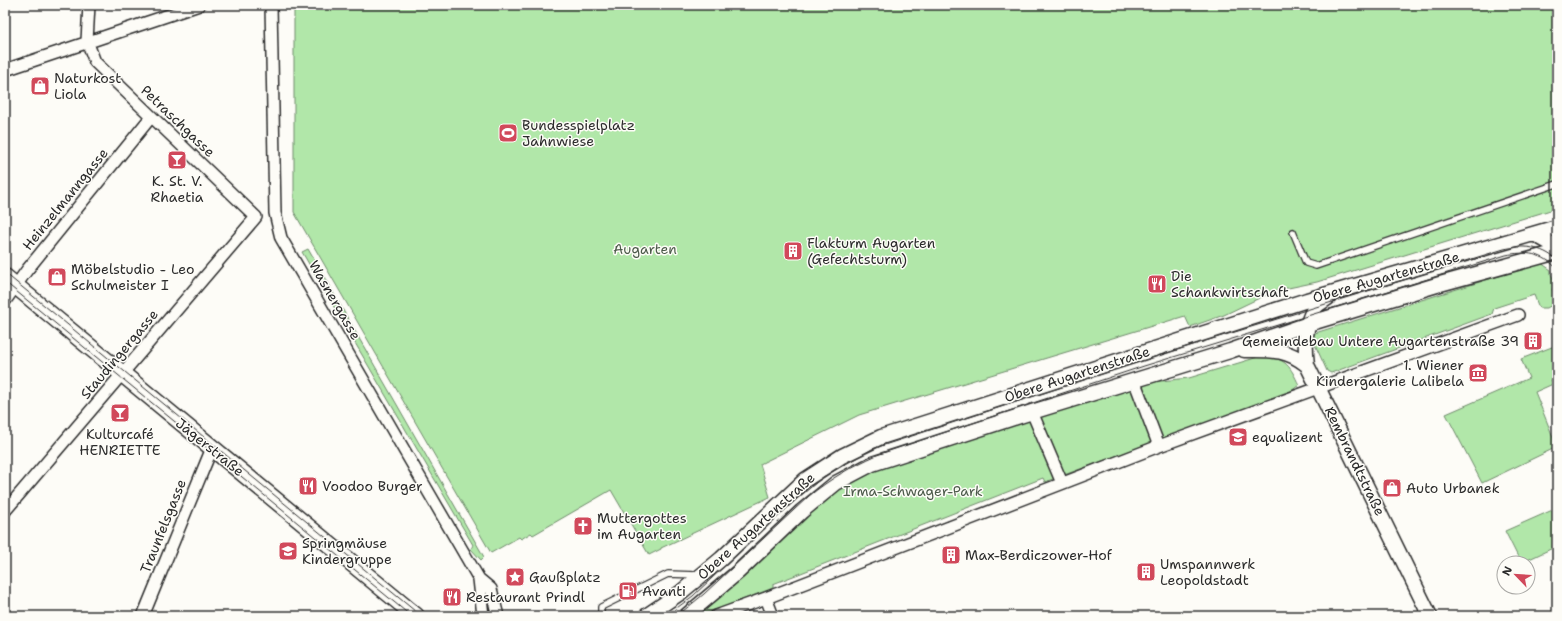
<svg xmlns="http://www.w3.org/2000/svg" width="1562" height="621" font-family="'Shantell Sans',sans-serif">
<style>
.green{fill:#b1e7a9;stroke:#6e896a}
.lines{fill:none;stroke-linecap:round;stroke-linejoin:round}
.service-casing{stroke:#2b2b2b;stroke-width:8}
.minor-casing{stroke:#2b2b2b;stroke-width:14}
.tertiary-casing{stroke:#2b2b2b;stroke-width:17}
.secondary-casing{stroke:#2b2b2b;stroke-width:19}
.service{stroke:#fdfcf7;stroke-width:5.5}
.minor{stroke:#fdfcf7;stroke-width:11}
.tertiary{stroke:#fdfcf7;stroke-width:14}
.secondary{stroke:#fdfcf7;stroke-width:16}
.tram{stroke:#2b2b2b;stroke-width:1}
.labels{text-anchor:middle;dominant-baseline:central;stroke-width:3;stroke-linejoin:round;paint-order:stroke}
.poi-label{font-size:14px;fill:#2b2b2b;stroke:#fdfcf7;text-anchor:start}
.street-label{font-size:14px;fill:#2b2b2b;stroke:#fdfcf7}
.park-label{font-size:14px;fill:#4c5a4a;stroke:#fdfcf7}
</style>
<rect width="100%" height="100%" fill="#fdfcf7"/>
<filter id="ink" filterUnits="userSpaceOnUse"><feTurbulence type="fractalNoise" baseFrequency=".025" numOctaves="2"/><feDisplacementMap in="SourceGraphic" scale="8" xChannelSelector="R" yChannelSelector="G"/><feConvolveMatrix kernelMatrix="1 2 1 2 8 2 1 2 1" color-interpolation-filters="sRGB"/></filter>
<g filter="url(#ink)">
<!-- green -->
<path class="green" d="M294,5H1557V208L1317,282L1274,291L1224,315L1190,327L1185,316L859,415L760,464L770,497L661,548V549L649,555L611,490L533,535L531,533L521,539L519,537L491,553L294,212Z
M308,249L484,557L481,560L471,549L473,545L302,252Z
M1541,263L1551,270V274L1556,285L1552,289L1556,298L1557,302L1547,308H1539L1534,295L1494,308L1492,314L1331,373L1327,371L1312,338L1315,333Z
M1557,345V377L1551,380L1553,384L1535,392L1557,447L1482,483L1446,414L1529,378L1521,359Z
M1265,355C1287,360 1290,366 1299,385L1290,392L1045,482L1043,478L773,584V588L703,615L701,614L823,501L846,484L900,459L1152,382L1189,378Z
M1557,508V546L1521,563L1505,531Z"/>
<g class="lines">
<!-- service casing -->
<g class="service-casing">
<path id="service" d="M1293,232L1306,263L1316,266L1557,184
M601,616V607L668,574L697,575"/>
</g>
<!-- minor casing -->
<g class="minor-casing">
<path id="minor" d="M271,5L275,213L281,238L479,579L491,589L498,616
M5,70L199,5
M5,301L27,270L151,117
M1134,380L1159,446
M1032,412L1062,483
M5,511L256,217L95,62L87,41L89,5
M479,579L483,616
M766,598L773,616
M143,616L212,448
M716,616L766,598L1159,446L1518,315"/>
</g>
<!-- tertiary casing -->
<g class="tertiary-casing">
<path id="tertiary" d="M1534,234L1557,247
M1330,296C1326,300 1318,303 1315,308C1304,323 1305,348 1307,365L1430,616
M1244,350C1270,350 1286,348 1307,365
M646,616L680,593L721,559L805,480L842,456L881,437L1307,300L1557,227
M686,616L738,572L802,511L836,483L872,464L1032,412L1230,351L1308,324L1440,284L1557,252"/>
</g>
<!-- secondary casing -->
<g class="secondary-casing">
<path id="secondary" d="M5,277L416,616"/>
</g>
<!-- service -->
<use href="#service" class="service"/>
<!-- minor -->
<use href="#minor" class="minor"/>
<!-- tertiary -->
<use href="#tertiary" class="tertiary"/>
<!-- secondary -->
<use href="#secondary" class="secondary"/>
<!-- tram -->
<path class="tram" d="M5,273L421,616
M5,282L411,616
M666,616L693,596L785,509L823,477L872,449L1157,356L1504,249C1524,245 1541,246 1557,260
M677,616L704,594L809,496C830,479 852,466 877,455L1144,366L1506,255C1525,251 1544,253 1557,269"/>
</g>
</g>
<!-- icons -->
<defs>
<g id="shop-square" transform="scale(1)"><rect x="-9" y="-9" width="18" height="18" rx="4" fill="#d1495b" stroke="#fdfcf7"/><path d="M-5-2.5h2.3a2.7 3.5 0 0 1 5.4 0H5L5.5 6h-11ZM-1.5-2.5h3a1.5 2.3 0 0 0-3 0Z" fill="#fff"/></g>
<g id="stadium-square" transform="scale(1)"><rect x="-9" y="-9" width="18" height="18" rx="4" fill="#d1495b" stroke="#fdfcf7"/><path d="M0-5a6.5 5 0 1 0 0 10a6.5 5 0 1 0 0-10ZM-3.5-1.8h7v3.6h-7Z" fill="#fff"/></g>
<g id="bar-square" transform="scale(1)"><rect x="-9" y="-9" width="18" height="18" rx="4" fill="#d1495b" stroke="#fdfcf7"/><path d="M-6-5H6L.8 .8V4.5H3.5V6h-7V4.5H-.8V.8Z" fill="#fff"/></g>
<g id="building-square" transform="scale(1)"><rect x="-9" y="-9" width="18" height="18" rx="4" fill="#d1495b" stroke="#fdfcf7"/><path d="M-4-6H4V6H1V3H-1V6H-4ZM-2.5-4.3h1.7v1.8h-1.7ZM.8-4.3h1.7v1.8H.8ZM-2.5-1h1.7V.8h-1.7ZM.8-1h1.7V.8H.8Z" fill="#fff"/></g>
<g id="restaurant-square" transform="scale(1)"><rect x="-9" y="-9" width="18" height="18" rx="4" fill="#d1495b" stroke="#fdfcf7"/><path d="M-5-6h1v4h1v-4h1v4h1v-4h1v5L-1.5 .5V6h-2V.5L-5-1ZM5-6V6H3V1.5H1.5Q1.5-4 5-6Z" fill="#fff"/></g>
<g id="museum-square" transform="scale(1)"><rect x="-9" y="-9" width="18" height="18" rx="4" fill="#d1495b" stroke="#fdfcf7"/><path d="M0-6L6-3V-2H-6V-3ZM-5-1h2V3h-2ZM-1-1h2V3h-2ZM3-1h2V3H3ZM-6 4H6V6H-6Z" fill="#fff"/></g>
<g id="university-square" transform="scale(1)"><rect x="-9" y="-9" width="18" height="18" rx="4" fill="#d1495b" stroke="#fdfcf7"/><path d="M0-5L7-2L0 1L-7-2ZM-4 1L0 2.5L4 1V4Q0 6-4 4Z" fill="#fff"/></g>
<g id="church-square" transform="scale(1)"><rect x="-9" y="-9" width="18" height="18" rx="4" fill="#d1495b" stroke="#fdfcf7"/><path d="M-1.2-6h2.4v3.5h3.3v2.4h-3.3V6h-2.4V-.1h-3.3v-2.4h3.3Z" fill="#fff"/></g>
<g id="school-square" transform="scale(1)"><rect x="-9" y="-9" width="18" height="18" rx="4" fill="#d1495b" stroke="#fdfcf7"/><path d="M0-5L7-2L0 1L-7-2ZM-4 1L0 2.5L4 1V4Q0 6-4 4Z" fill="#fff"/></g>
<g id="sight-square" transform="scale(1)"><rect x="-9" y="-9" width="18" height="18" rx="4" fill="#d1495b" stroke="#fdfcf7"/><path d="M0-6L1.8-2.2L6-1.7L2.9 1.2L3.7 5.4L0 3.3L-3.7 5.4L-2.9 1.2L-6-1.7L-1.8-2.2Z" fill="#fff"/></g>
<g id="fuel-square" transform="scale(1)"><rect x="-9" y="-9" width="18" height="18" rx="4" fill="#d1495b" stroke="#fdfcf7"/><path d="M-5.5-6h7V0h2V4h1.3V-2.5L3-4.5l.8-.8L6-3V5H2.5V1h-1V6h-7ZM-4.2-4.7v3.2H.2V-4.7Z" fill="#fff"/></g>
</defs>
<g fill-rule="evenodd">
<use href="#shop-square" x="40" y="86"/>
<use href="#stadium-square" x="508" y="133"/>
<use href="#bar-square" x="177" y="160"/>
<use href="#building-square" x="793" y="251"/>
<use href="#shop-square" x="57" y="277"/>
<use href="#restaurant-square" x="1157" y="284"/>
<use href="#building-square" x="1533" y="341"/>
<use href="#museum-square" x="1478" y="373"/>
<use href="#bar-square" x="120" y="413"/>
<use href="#university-square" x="1238" y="437"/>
<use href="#restaurant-square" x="308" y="486"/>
<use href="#shop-square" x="1392" y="488"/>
<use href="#church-square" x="583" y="526"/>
<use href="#school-square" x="288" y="551"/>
<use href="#building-square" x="951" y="555"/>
<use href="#building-square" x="1146" y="572"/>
<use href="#sight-square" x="515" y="577"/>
<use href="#fuel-square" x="628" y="591"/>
<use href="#restaurant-square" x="452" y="597"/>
</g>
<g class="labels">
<!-- poi labels -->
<g class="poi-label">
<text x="54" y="78">Naturkost<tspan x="54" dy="16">Liola</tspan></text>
<text x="522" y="125">Bundesspielplatz<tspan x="522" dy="16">Jahnwiese</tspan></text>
<text x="177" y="181" text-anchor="middle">K. St. V.<tspan x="177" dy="16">Rhaetia</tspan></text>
<text x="807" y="243">Flakturm Augarten<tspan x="807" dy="16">(Gefechtsturm)</tspan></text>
<text x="71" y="269">Möbelstudio - Leo<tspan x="71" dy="16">Schulmeister I</tspan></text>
<text x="1171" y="276">Die<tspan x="1171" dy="16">Schankwirtschaft</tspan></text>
<text x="1519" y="341" text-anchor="end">Gemeindebau Untere Augartenstraße 39</text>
<text x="1464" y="365" text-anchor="end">1. Wiener<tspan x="1464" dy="16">Kindergalerie Lalibela</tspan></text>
<text x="120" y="434" text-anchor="middle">Kulturcafé<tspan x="120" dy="16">HENRIETTE</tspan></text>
<text x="1252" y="437">equalizent</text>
<text x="322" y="486">Voodoo Burger</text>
<text x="1406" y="488">Auto Urbanek</text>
<text x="597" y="518">Muttergottes<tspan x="597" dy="16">im Augarten</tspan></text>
<text x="302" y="543">Springmäuse<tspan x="302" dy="16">Kindergruppe</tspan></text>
<text x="965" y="555">Max-Berdiczower-Hof</text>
<text x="1160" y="564">Umspannwerk<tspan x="1160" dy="16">Leopoldstadt</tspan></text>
<text x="529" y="577">Gaußplatz</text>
<text x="642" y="591">Avanti</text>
<text x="466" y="597">Restaurant Prindl</text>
</g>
<!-- street labels -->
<g class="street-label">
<text transform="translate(178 121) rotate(44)">Petraschgasse</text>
<text transform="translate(65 199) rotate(-51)">Heinzelmanngasse</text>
<text transform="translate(1386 277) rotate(-16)">Obere Augartenstraße</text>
<text transform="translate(335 300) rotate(60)">Wasnergasse</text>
<text transform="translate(119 354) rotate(-50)">Staudingergasse</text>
<text transform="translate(1077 374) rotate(-18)">Obere Augartenstraße</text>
<text transform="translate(210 447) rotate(39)">Jägerstraße</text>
<text transform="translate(1355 461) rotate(64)">Rembrandtstraße</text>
<text transform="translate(163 526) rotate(-68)">Traunfelsgasse</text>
<text transform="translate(756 526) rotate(-42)">Obere Augartenstraße</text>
</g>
<!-- park labels -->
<g class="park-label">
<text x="645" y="249">Augarten</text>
<text x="913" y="491">Irma-Schwager-Park</text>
</g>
</g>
<!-- margin -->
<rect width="1562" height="621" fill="none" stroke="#fdfcf7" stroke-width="20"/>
<rect x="10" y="10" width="1542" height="601" fill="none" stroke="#2b2b2b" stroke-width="1.5" filter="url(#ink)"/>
<!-- north arrow -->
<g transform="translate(1516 575) rotate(295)"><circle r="19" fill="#fdfcf7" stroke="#a9a8a5"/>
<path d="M0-3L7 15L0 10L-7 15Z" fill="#d1495b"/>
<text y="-6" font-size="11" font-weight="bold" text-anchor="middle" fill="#2b2b2b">N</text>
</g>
</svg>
